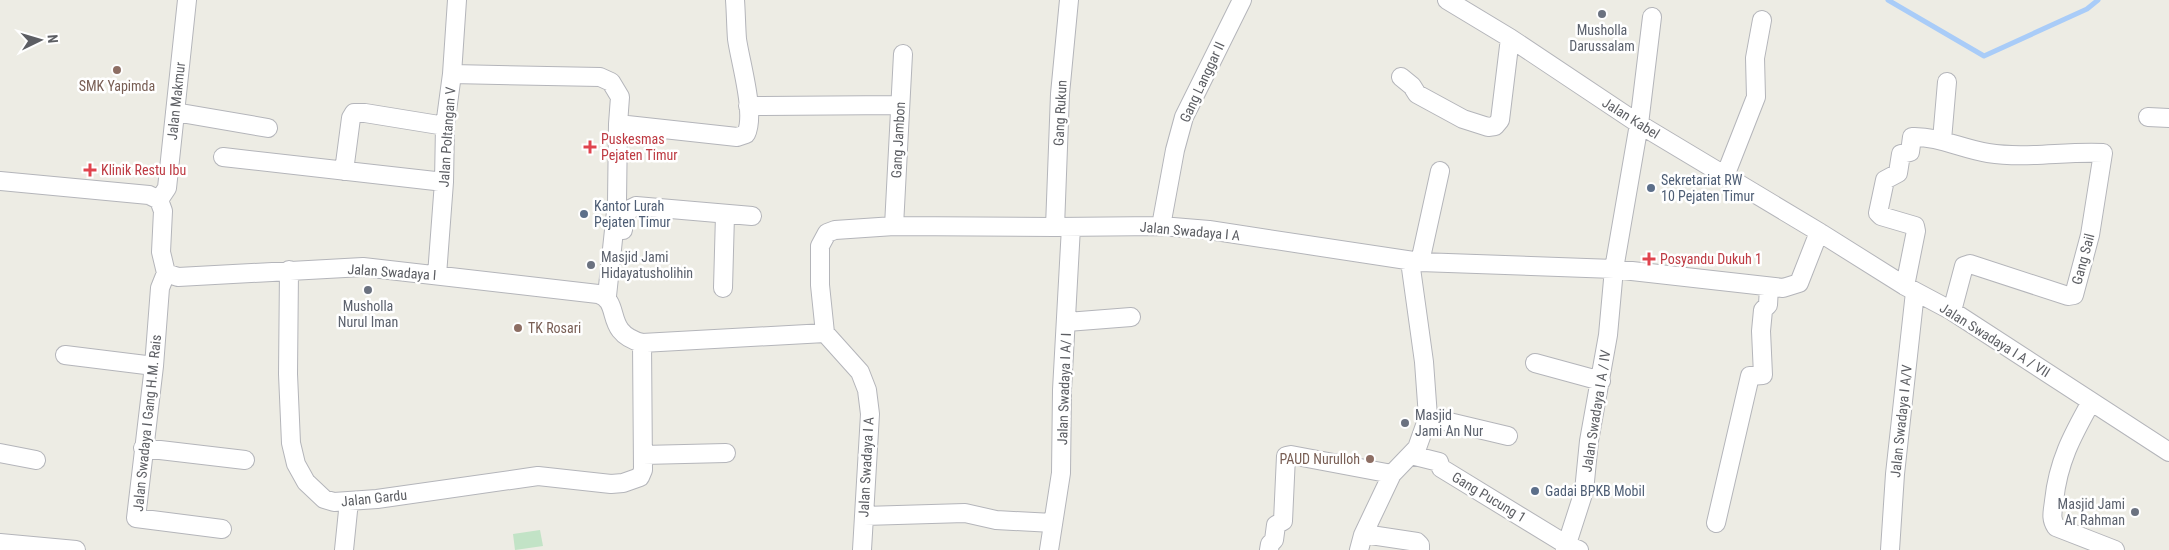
<svg xmlns="http://www.w3.org/2000/svg" width="2169" height="550" font-family="'Roboto Condensed',sans-serif">
<style>
.green{fill:#c2e3c6}
.lines{fill:none;stroke-linecap:round;stroke-linejoin:round}
.stream{stroke:#a9ccf8;stroke-width:5}
.minor-casing{stroke:#b4b5ba;stroke-width:20}
.minor{stroke:#fff;stroke-width:18}
.worship-dot{fill:#6b7280;stroke:#fff;stroke-width:2}
.education-dot{fill:#8d6e63;stroke:#fff;stroke-width:2}
.health-dot{fill:#e0444e;stroke:#fff;stroke-width:2}
.service-dot{fill:#5c6f8a;stroke:#fff;stroke-width:2}
.labels{text-anchor:middle;dominant-baseline:central;stroke-width:5;stroke-linejoin:round;paint-order:stroke}
.worship-label{font-size:14px;fill:#5b616d;stroke:#fff}
.street-label{font-size:14px;fill:#5c5e63;stroke:#fff}
.education-label{font-size:14px;fill:#785e54;stroke:#fff}
.health-label{font-size:14px;fill:#be3a42;stroke:#fff;text-anchor:start}
.service-label{font-size:14px;fill:#4e5e75;stroke:#fff;text-anchor:start}
</style>
<rect width="100%" height="100%" fill="#edece4"/>
<!-- green -->
<path class="green" d="M540,530L543,546L515,550L513,534Z"/>
<g class="lines">
<!-- stream -->
<path class="stream" d="M1888,0L1984,56L2087,9L2098,0"/>
<!-- minor casing -->
<g class="minor-casing">
<path id="minor" d="M1447,0L1510,38L1639,124L1819,232L1905,286L1952,311L2169,452
M452,74L600,77L611,82L620,97L618,124L617,202L607,296
M1401,77L1412,86L1417,94L1463,119L1488,127L1495,126L1500,120L1510,38
M748,106L900,105
M175,112L268,128
M2148,117L2169,118
M618,124L737,137L746,134C756,114 740,61 737,39C736,26 736,13 735,0
M1942,140L1947,82
M223,157L444,182
M344,171L351,118L354,113H365L445,126
M1725,176L1756,97L1755,58L1762,20
M0,181L149,195L159,200L163,211L161,252L166,273
M159,200L167,188L187,0
M894,226L903,54
M1161,226L1175,150L1184,117L1242,0
M1055,227L1060,94L1069,0
M623,230C624,219 624,211 636,206L752,216
M1420,262L1440,171
M289,270L288,374L291,443L296,464L306,482L324,499L334,502L377,499L538,476L611,484L623,483L640,477L643,470L642,343
M166,273L178,277L363,267L598,294C623,302 602,332 642,343L825,333
M166,273L160,288L154,366L136,518L222,529
M437,275L444,182L445,126L452,74L457,0
M1905,286L1916,231L1915,226L1881,216L1878,213L1885,180L1898,173L1901,154L1910,152L1912,137C1938,136 1962,149 1988,153C2026,159 2065,151 2103,153L2090,235L2074,295L2068,296L1970,264L1964,266L1952,311
M723,288L725,215
M1067,322L1131,317
M65,355L154,366
M1535,363L1601,381
M2091,402C2072,436 2058,462 2054,501C2053,511 2050,518 2056,527L2115,550
M1428,417L1508,436
M143,448L245,460
M0,453L36,460
M643,455L726,453
M1411,455L1439,462L1441,468L1567,545L1579,550
M864,516L965,513L996,520L1053,523
M1716,523L1750,376L1763,375L1761,331L1763,310L1768,305L1769,287
M1364,534L1417,542L1420,545V550
M0,543L76,550
M344,550L349,501
M862,550L870,414L867,390L860,372L825,333L820,285V246L827,233L835,230L894,226L1055,227L1161,226L1209,230L1420,262L1614,269L1783,288L1799,283L1819,232
M1049,550L1061,473L1062,390L1071,227
M1269,550L1270,544L1274,540L1276,525L1283,521L1286,456L1291,455L1392,474
M1359,550L1363,535L1392,474L1417,448L1428,417L1424,362L1410,261
M1565,550L1584,491L1589,441L1608,335L1614,269L1639,124L1652,17
M1890,550L1895,474L1915,292"/>
</g>
<!-- minor -->
<use href="#minor" class="minor"/>
</g>
<!-- markers -->
<g class="worship-dot">
<circle cx="1602" cy="14" r="5"/>
<circle cx="591" cy="265" r="5"/>
<circle cx="368" cy="290" r="5"/>
<circle cx="1405" cy="423" r="5"/>
<circle cx="2135" cy="512" r="5"/>
</g>
<g class="education-dot">
<circle cx="117" cy="70" r="5"/>
<circle cx="518" cy="328" r="5"/>
<circle cx="1370" cy="459" r="5"/>
</g>
<g class="health-dot">
<path d="M587.5 139.5h5v5h5v5h-5v5h-5v-5h-5v-5h5z"/>
<path d="M87.5 162.5h5v5h5v5h-5v5h-5v-5h-5v-5h5z"/>
<path d="M1646.5 251.5h5v5h5v5h-5v5h-5v-5h-5v-5h5z"/>
</g>
<g class="service-dot">
<circle cx="1651" cy="188" r="5"/>
<circle cx="584" cy="214" r="5"/>
<circle cx="1535" cy="491" r="5"/>
</g>
<g class="labels">
<!-- worship labels -->
<g class="worship-label">
<text x="1602" y="30">Musholla<tspan x="1602" dy="16">Darussalam</tspan></text>
<text x="601" y="257" text-anchor="start">Masjid Jami<tspan x="601" dy="16">Hidayatusholihin</tspan></text>
<text x="368" y="306">Musholla<tspan x="368" dy="16">Nurul Iman</tspan></text>
<text x="1415" y="415" text-anchor="start">Masjid<tspan x="1415" dy="16">Jami An Nur</tspan></text>
<text x="2125" y="504" text-anchor="end">Masjid Jami<tspan x="2125" dy="16">Ar Rahman</tspan></text>
</g>
<!-- street labels -->
<g class="street-label">
<text transform="translate(1202 82) rotate(-65)">Gang Langgar II</text>
<text transform="translate(176 101) rotate(-84)">Jalan Makmur</text>
<text transform="translate(1060 113) rotate(-87)">Gang Rukun</text>
<text transform="translate(1631 118) rotate(32)">Jalan Kabel</text>
<text transform="translate(447 137) rotate(-86)">Jalan Poltangan V</text>
<text transform="translate(898 140) rotate(-87)">Gang Jambon</text>
<text transform="translate(1190 231) rotate(5)">Jalan Swadaya I A</text>
<text transform="translate(2083 259) rotate(-75)">Gang Sail</text>
<text transform="translate(392 272) rotate(4)">Jalan Swadaya I</text>
<text transform="translate(1995 340) rotate(32)">Jalan Swadaya I A / VII</text>
<text transform="translate(1064 389) rotate(-88)">Jalan Swadaya I A/ I</text>
<text transform="translate(1596 411) rotate(-81)">Jalan Swadaya I A / IV</text>
<text transform="translate(1901 421) rotate(-84)">Jalan Swadaya I A/V</text>
<text transform="translate(147 423) rotate(-84)">Jalan Swadaya I Gang H.M. Rais</text>
<text transform="translate(866 467) rotate(-87)">Jalan Swadaya I A</text>
<text transform="translate(1489 497) rotate(31)">Gang Pucung 1</text>
<text transform="translate(374 498) rotate(-6)">Jalan Gardu</text>
</g>
<!-- education labels -->
<g class="education-label">
<text x="117" y="86">SMK Yapimda</text>
<text x="528" y="328" text-anchor="start">TK Rosari</text>
<text x="1360" y="459" text-anchor="end">PAUD Nurulloh</text>
</g>
<!-- health labels -->
<g class="health-label">
<text x="601" y="139">Puskesmas<tspan x="601" dy="16">Pejaten Timur</tspan></text>
<text x="101" y="170">Klinik Restu Ibu</text>
<text x="1660" y="259">Posyandu Dukuh 1</text>
</g>
<!-- service labels -->
<g class="service-label">
<text x="1661" y="180">Sekretariat RW<tspan x="1661" dy="16">10 Pejaten Timur</tspan></text>
<text x="594" y="206">Kantor Lurah<tspan x="594" dy="16">Pejaten Timur</tspan></text>
<text x="1545" y="491">Gadai BPKB Mobil</text>
</g>
</g>
<!-- north arrow -->
<g transform="translate(40 40) rotate(85)" stroke="#ffffff" stroke-width="4" paint-order="stroke">
<path d="M0-4L9 19L0 12L-9 19Z" fill="#5c5e63"/>
<text y="-8" font-size="14" font-weight="bold" text-anchor="middle" fill="#5c5e63">N</text>
</g>
</svg>
